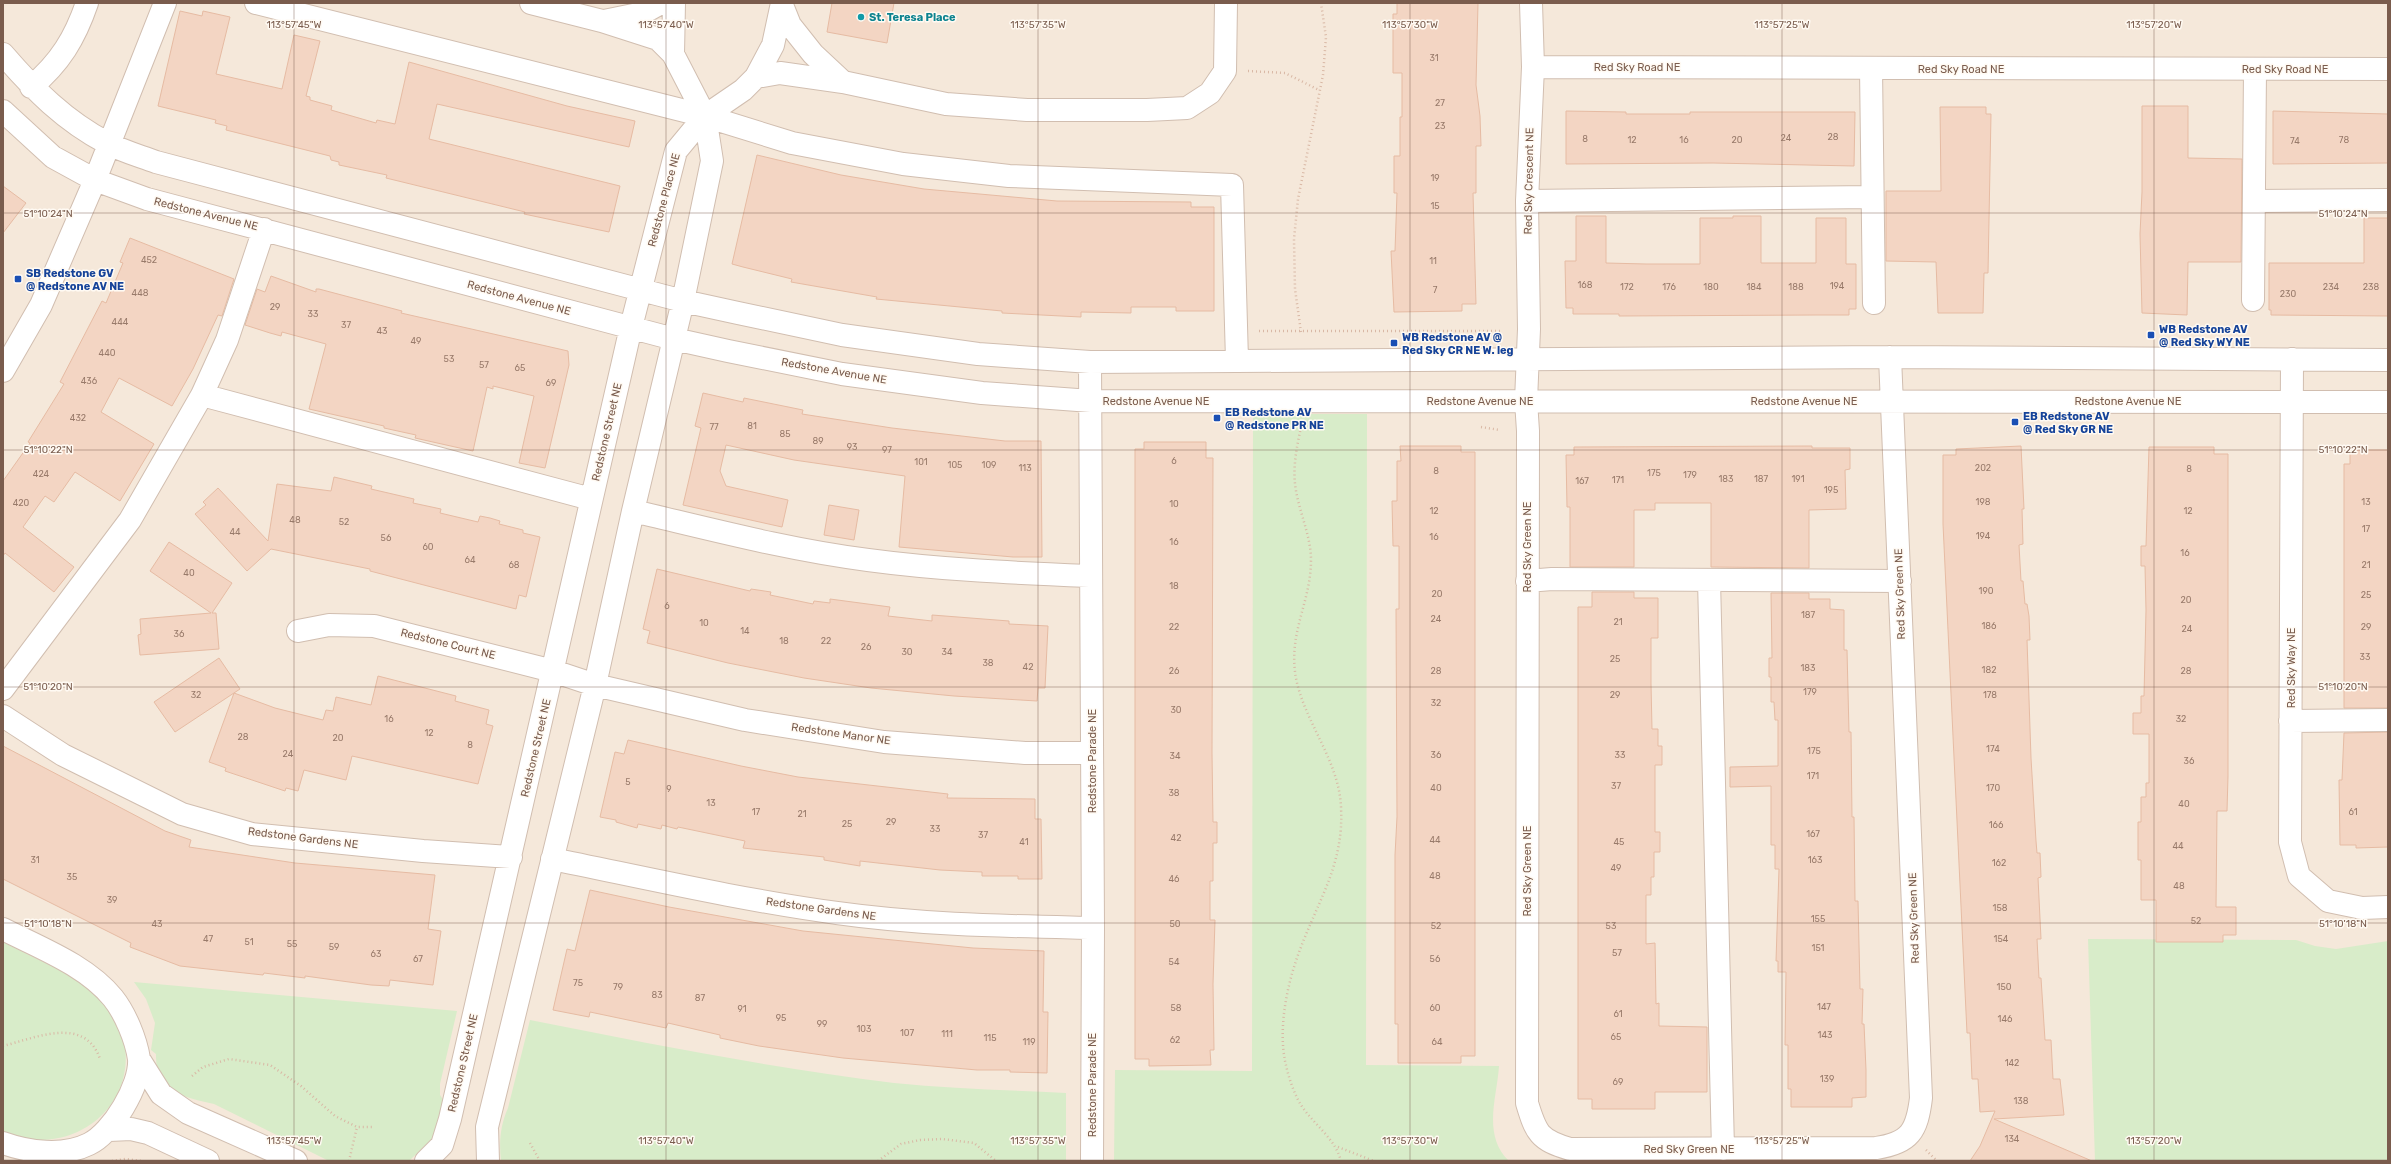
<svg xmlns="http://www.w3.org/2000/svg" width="2391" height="1164" font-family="Rubik,sans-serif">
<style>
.residential{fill:#f5e8da}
.green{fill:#d8ecc9}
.building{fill:#f3d5c3;stroke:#e6bba3}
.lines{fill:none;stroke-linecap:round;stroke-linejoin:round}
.minor-casing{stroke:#d1beb0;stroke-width:24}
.path{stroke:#d9b8a5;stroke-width:2.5;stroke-dasharray:1 3;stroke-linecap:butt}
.minor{stroke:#fff;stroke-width:22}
.ticks{fill:none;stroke:#7a5c4d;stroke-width:1;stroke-opacity:0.45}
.culture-dot{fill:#0f9aa8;stroke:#fffaf3;stroke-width:1.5}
.transit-dot{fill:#1a4fb4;stroke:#fffaf3;stroke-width:1.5}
.labels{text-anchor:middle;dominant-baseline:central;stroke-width:3;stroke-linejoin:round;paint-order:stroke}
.number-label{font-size:9px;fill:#987a6a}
.culture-label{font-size:11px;font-weight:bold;fill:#0d838f;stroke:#fffaf3;text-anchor:start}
.street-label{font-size:11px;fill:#7a5c4d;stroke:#fffaf3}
.transit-label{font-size:11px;font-weight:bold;fill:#164399;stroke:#fffaf3;text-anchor:start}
.ticks-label{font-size:10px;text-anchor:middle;fill:#7a5c4d;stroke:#fffaf3;stroke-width:3;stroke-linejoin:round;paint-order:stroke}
</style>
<rect width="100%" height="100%" fill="#fdf6ec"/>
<!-- residential -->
<path class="residential" d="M3,3H2388V1161H3Z"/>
<!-- green -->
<path class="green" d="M1253,414H1367L1366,1065L1499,1066C1497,1098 1482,1135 1509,1161H1114L1115,1070L1252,1071Z
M2088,939L2296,940L2315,946L2336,949L2388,941V1161H2095Z
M3,942C35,959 84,978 108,1004C116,1013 121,1027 124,1040C138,1111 67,1160 3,1132Z
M134,982L457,1011L440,1084V1095L446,1104L439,1127L432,1139L410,1160L329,1161L214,1104C184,1097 155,1092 156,1054L151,1050L155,1023L146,999Z
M530,1020C651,1044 771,1068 894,1083C951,1089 1009,1090 1066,1093V1161H501C499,1142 500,1126 508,1108Z"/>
<!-- building -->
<path class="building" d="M832,3H894L887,43L827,32Z
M1397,3H1478L1476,85L1480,116L1481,146H1476V193H1473L1476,304H1462V311L1394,312L1391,251H1395L1397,193H1394V156H1400V117H1402V73H1393V14H1397Z
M180,11L202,16L203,11L230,17L216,74L282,89L294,35L320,41L306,96L310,97V100L332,106L331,110L376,123L377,120L395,124L409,62L567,106L635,121L629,147L437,104L429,139L620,186L609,232L524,214L525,212L386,178L387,175L339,165V162L331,160L330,156L226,130L227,126L215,123L216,120L158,106Z
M2142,106H2188V158L2242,159L2241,262H2188L2187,315L2142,313L2140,234L2142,192Z
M1940,107H1986V114H1991L1988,273H1984L1983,313H1938L1936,262L1886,261V191H1941Z
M1566,111L1626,112V114H1690V112H1855L1854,166L1713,163L1566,164Z
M2273,111L2388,114V163L2273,164Z
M757,155L841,175L924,189L1057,201L1191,202V207H1214V311H1176V307H1131V313L1081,312V317L1002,313V311L876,299L877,297L791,282L792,279L743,267L732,264Z
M3,186L26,203L3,233Z
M1576,216H1606V263L1646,264H1700V218H1733V216H1761V263H1816V218H1846V264H1856V309H1849V315H1816L1619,316V314H1573V308H1566L1565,261H1576Z
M2364,218H2388V316L2271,315V310H2269V263H2364Z
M130,238L234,279L222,316L218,315L193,369L172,406L119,378L101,412L154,444L120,501L75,472L54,502L45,496L23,527L74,567L54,592L5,553L3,556V481L30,443L28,442L64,384L60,382L102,301L106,303L123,263L120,262Z
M271,276L316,292V289H319L402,311L401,313L568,351L569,365L545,468L519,463L534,396L493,386V389L487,387L473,451L415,438L416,435L384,428V426L309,409L326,344L282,332L281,336L270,333L245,325L257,289L265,292Z
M703,393L743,402L744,398L803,410L802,414L892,428L1005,441H1041L1042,557H1013L899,547L905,476L794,460L726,445L720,471L726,486L788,500L782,527L683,505L701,428L695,426Z
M1144,442H1206V458H1213L1212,753L1213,822H1217V843H1213V881H1210V920H1215L1213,984L1214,1050H1210L1211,1065L1149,1066V1059H1135V449H1144Z
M1400,446H1461V452H1475V1056H1461V1063H1398V1024H1395V855L1397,817L1396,609H1399V546H1393L1392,501H1397V461H1401Z
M1812,446V448H1850V469L1845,470L1846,509L1809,510V568L1711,567V503H1655V510H1634V567H1570V507H1567L1566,455H1574V447Z
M2021,446L2024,509H2022L2023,544L2019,545L2021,581H2023L2025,604H2027L2029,616L2030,640H2027L2031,758L2036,841L2037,853H2040L2041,877L2038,878L2041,939H2037L2039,978H2041L2045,1040H2051L2053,1079H2060L2064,1115L1994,1119L2092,1161H1970L1980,1146L1995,1111L1980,1112L1978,1079H1972L1970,1033H1967L1943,524V455H1956V449Z
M2149,447H2214V454H2228V776L2227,811H2217L2216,907H2236V935H2223V942H2156V900H2141V860H2138V822H2141V797H2146V783H2149V734H2133V713H2141V696H2144L2146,610L2145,566H2141V546H2146Z
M2350,450H2388V708H2344V464H2350Z
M334,477L372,486L371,489L414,499L413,503L441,509L440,513L478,522L480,516L490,518L500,521L499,524L523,530V533L540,537L526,597L519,595L516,609L370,571V569L271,549L247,571L195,514L206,505L203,502L218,488L268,541L277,484L331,491Z
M829,505L859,510L854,540L824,535Z
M169,542L232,583L212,613H216L219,649L140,655L138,635L141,634L140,619L211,613L150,571Z
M657,569L750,591L751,589L771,592L770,595L813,604L814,601L830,603V599L890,607L888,616L932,621V615L1009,621V624L1048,626L1045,688H1038L1037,701L954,696L871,688L804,678L728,663L647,643L650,631L643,629Z
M1592,592H1634V598H1658V638H1651V684L1652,729H1658V746H1662V765H1655V832H1660V852H1654V877H1651V895H1646V944L1655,943L1656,1004L1659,1003V1026L1707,1027V1092H1655V1109H1592V1099H1578V607H1592Z
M1771,593H1809V599H1830V609L1844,610V650H1847L1849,732H1851L1852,817H1854L1855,901H1858L1860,989H1863L1862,1024H1864L1866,1070V1097L1852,1098V1107H1791V1089H1788V1045H1785L1786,972H1778V961H1776L1779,869H1775V845H1771V786L1730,787V767L1778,766V720H1775L1774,702H1771V677H1769V658H1772Z
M219,658L240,689L175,732L154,702Z
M378,676L456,696L455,701L489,710L486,724L493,726L478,784L352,756L346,780L304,770L298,791L286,788L285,791L225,771L226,768L209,762L234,693L275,708L323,720L326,710L333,711L336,697L371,705Z
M2388,732V847L2356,848V845H2340L2339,780H2342L2344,733Z
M628,740L741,766L798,777L948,794L947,798L1035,799V819H1041L1042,879H1018V876H982V872L940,870L860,861V866L824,860V857L743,848L745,841L678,827L677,829L662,825L661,829L638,824L637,828L616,822V820L600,817L615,752L624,754Z
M3,746L165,831L191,840L189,847L295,863L435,875L428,929L441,931L433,985L390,980L389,986L371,985L305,976V978L264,973L263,975L180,966L130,947L131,943L3,879Z
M590,890L669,907L803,931L973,948L1044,951L1043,1012H1048L1047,1073L1010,1072V1070H977L843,1058L759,1046L720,1038V1035L668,1023L666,1028L590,1012L589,1017L553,1010L567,949L575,951Z"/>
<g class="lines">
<!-- minor casing -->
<g class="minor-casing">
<path id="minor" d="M256,3L705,116L792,143L903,164L1009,176L1232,185L1237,360
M531,3L602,21L658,39L673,54
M1531,3L1533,67L1527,201L1529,329L1526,401L1528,431L1527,1103C1536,1133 1539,1140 1570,1149L1876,1148C1910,1143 1917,1131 1921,1098L1890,357
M782,5L790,25L813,54L843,82
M604,21L643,13L661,3
M3,54C34,90 65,121 107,143C122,151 140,156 156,162L683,301L738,313L842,335L978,354L1090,362L1890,357L2388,360
M1533,67L2388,69
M1871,68L1874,303
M756,77L780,73L843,82L946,104L1027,110H1147L1187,108L1210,93L1225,71L1226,3
M31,87C60,63 75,38 87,3
M3,111L53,157L95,180L147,199L674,339L728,351L842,374L982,393L1091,401L2388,402
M1527,201L1872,197
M2254,201L2388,200
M2253,300L2255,70
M2292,359L2290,842L2299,876L2328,901L2362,908L2388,907
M1090,362L1093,928L1092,1161
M3,371L41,305L95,180L165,3
M202,395L591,499
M633,511C710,529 789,550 868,560C942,570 1017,573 1091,576
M1709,580L1723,1149
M1527,581L1552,579L1900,581
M298,631L329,625L374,626L553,671L595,685L745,720L884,742L1025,753H1092
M3,689L130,520L202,395L227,340L264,229
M3,716L63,755L182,814L252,834L423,851L511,857
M2290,721L2388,720
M552,859C646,878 741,900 837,913C922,925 1008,926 1093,928
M3,929C40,948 86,965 113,998C125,1013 136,1039 139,1059C141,1085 112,1133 89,1144C63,1157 28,1152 3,1143
M139,1059L161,1094L188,1113L296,1161
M109,1130L131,1129L148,1133L208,1161
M426,1161L442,1145L450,1119L631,327L676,151L705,116L743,90L756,77L773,45L782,3
M488,1161L487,1127L595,685L633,511L683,301L712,161L705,116L673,54L674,3"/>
</g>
<!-- path -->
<path class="path" d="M1248,71L1285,73L1319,90
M1259,331H1500
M1301,332L1295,289L1294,239L1298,199L1323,75L1326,37L1321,3
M1301,427C1297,446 1293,465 1295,484C1298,510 1311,535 1311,560C1311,604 1286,635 1297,683C1307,725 1339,762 1341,807C1344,863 1320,897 1301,947C1288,980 1278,1025 1285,1061C1288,1075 1293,1092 1301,1105C1314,1125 1335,1138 1341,1161
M1481,427L1500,430
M3,1046C35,1038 85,1015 100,1059
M192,1076L203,1067L229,1059L270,1065L301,1086L335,1116L357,1127H372
M530,1143L540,1161
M1338,1147L1374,1161
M1926,1150L1937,1161
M112,1161L125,1159L142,1161
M349,1161L357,1127
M878,1161L901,1144L920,1140L942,1139L974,1143L996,1161"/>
<!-- minor -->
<use href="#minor" class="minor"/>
</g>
<!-- ticks -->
<path class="ticks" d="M294,3V1161M666,3V1161M1038,3V1161M1410,3V1161M1782,3V1161M2154,3V1161M3,213H2388M3,450H2388M3,687H2388M3,923H2388M3,1160H2388"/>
<!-- markers -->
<circle class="culture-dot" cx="861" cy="17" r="4"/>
<g class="transit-dot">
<rect x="14" y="275" width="8" height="8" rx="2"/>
<rect x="2147" y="331" width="8" height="8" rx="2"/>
<rect x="1390" y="339" width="8" height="8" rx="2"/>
<rect x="1213" y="414" width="8" height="8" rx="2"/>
<rect x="2011" y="418" width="8" height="8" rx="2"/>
</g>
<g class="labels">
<!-- number labels -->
<g class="number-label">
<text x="1434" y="58">31</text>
<text x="1440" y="103">27</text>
<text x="1440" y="126">23</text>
<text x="1833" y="137">28</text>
<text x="1786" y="138">24</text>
<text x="1585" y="139">8</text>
<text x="1632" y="140">12</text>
<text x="1684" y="140">16</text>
<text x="1737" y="140">20</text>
<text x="2344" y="140">78</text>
<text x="2295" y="141">74</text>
<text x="1435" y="178">19</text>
<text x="1435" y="206">15</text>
<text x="149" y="260">452</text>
<text x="1433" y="261">11</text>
<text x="1585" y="285">168</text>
<text x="1837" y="286">194</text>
<text x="1627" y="287">172</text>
<text x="1669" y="287">176</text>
<text x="1711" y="287">180</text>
<text x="1754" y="287">184</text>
<text x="1796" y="287">188</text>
<text x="2331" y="287">234</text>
<text x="2371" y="287">238</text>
<text x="1435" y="290">7</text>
<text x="140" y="293">448</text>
<text x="2288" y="294">230</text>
<text x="275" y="307">29</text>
<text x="313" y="314">33</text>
<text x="120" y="322">444</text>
<text x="346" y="325">37</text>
<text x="382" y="331">43</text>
<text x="416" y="341">49</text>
<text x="107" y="353">440</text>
<text x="449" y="359">53</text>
<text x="484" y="365">57</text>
<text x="520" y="368">65</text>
<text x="89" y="381">436</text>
<text x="551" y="383">69</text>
<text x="78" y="418">432</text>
<text x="752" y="426">81</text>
<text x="714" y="427">77</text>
<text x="785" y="434">85</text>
<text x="818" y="441">89</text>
<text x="852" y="447">93</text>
<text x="887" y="450">97</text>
<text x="1174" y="461">6</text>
<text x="921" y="462">101</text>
<text x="955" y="465">105</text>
<text x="989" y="465">109</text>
<text x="1025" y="468">113</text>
<text x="1983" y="468">202</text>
<text x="2189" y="469">8</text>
<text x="1436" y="471">8</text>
<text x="1654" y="473">175</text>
<text x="41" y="474">424</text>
<text x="1690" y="475">179</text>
<text x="1726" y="479">183</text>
<text x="1761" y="479">187</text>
<text x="1798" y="479">191</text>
<text x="1618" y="480">171</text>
<text x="1582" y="481">167</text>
<text x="1831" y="490">195</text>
<text x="1983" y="502">198</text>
<text x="2366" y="502">13</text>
<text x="21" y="503">420</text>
<text x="1174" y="504">10</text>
<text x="1434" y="511">12</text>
<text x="2188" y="511">12</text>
<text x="295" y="520">48</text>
<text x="344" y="522">52</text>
<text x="2366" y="529">17</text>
<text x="235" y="532">44</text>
<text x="1983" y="536">194</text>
<text x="1434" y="537">16</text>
<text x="386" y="538">56</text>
<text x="1174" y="542">16</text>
<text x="428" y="547">60</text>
<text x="2185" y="553">16</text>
<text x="470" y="560">64</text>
<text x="514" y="565">68</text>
<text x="2366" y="565">21</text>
<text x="189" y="573">40</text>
<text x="1174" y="586">18</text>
<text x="1986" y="591">190</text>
<text x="1437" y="594">20</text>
<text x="2366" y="595">25</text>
<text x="2186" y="600">20</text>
<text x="667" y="606">6</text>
<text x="1808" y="615">187</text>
<text x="1436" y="619">24</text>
<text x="1618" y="622">21</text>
<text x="704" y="623">10</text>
<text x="1989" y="626">186</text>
<text x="1174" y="627">22</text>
<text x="2366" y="627">29</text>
<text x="2187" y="629">24</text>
<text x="745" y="631">14</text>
<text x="179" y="634">36</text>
<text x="784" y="641">18</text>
<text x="826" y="641">22</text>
<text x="866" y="647">26</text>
<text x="907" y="652">30</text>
<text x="947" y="652">34</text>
<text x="2365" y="657">33</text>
<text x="1615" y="659">25</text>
<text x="988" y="663">38</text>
<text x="1028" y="667">42</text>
<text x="1808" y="668">183</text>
<text x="1989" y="670">182</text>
<text x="1174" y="671">26</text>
<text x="1436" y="671">28</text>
<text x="2186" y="671">28</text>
<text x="1810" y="692">179</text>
<text x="196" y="695">32</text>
<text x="1615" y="695">29</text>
<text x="1990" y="695">178</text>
<text x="1436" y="703">32</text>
<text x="1176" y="710">30</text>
<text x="389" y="719">16</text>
<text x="2181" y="719">32</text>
<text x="429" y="733">12</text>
<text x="243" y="737">28</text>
<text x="338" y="738">20</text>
<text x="470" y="745">8</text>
<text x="1993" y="749">174</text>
<text x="1814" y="751">175</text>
<text x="288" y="754">24</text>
<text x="1436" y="755">36</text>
<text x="1620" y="755">33</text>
<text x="1175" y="756">34</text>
<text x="2189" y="761">36</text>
<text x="1813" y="776">171</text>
<text x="628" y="782">5</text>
<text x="1616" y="786">37</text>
<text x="1436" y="788">40</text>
<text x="1993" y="788">170</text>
<text x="669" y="789">9</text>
<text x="1174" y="793">38</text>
<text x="711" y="803">13</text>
<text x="2184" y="804">40</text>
<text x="756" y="812">17</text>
<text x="2353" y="812">61</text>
<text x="802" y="814">21</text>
<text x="891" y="822">29</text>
<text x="847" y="824">25</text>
<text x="1996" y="825">166</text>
<text x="935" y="829">33</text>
<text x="1813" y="834">167</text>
<text x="983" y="835">37</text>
<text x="1176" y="838">42</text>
<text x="1435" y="840">44</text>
<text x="1024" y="842">41</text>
<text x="1619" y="842">45</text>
<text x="2178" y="846">44</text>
<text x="35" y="860">31</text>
<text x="1815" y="860">163</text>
<text x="1999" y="863">162</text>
<text x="1616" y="868">49</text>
<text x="1435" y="876">48</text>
<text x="72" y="877">35</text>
<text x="1174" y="879">46</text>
<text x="2179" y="886">48</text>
<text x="112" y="900">39</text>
<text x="2000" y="908">158</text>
<text x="1818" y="919">155</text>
<text x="2196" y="921">52</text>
<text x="157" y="924">43</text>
<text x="1175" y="924">50</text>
<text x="1436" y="926">52</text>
<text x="1611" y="926">53</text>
<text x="208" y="939">47</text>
<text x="2001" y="939">154</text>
<text x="249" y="942">51</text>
<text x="292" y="944">55</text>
<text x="334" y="947">59</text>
<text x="1818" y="948">151</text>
<text x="1617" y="953">57</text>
<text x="376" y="954">63</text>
<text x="418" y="959">67</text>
<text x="1435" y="959">56</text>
<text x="1174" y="962">54</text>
<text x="578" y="983">75</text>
<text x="618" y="987">79</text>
<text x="2004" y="987">150</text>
<text x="657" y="995">83</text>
<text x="700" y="998">87</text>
<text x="1824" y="1007">147</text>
<text x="1176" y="1008">58</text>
<text x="1435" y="1008">60</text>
<text x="742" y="1009">91</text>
<text x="1618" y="1014">61</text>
<text x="781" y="1018">95</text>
<text x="2005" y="1019">146</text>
<text x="822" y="1024">99</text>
<text x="864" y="1029">103</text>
<text x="907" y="1033">107</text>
<text x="947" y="1034">111</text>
<text x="1825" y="1035">143</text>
<text x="1616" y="1037">65</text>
<text x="990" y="1038">115</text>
<text x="1175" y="1040">62</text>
<text x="1029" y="1042">119</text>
<text x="1437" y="1042">64</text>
<text x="2012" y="1063">142</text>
<text x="1827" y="1079">139</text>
<text x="1618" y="1082">69</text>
<text x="2021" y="1101">138</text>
<text x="2012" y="1139">134</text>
</g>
<!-- culture labels -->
<g class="culture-label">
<text x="869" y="17">St. Teresa Place</text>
</g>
<!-- street labels -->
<g class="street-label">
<text x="1637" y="67">Red Sky Road NE</text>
<text x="1961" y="69">Red Sky Road NE</text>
<text x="2285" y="69">Red Sky Road NE</text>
<text transform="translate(1529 181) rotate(-89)">Red Sky Crescent NE</text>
<text transform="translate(664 200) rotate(-75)">Redstone Place NE</text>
<text transform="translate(206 214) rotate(14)">Redstone Avenue NE</text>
<text transform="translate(519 298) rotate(15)">Redstone Avenue NE</text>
<text transform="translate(834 371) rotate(10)">Redstone Avenue NE</text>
<text x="1156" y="401">Redstone Avenue NE</text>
<text x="1480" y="401">Redstone Avenue NE</text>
<text x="1804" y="401">Redstone Avenue NE</text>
<text x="2128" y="401">Redstone Avenue NE</text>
<text transform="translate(607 432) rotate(-77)">Redstone Street NE</text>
<text transform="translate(1527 547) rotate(-90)">Red Sky Green NE</text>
<text transform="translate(1900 594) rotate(-92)">Red Sky Green NE</text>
<text transform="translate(448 644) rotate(14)">Redstone Court NE</text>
<text transform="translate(2291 668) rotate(-90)">Red Sky Way NE</text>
<text transform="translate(841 734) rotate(8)">Redstone Manor NE</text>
<text transform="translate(536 748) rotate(-77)">Redstone Street NE</text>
<text transform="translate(1092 761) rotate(-90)">Redstone Parade NE</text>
<text transform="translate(303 838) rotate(7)">Redstone Gardens NE</text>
<text transform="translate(1527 871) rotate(-90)">Red Sky Green NE</text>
<text transform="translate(821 909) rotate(8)">Redstone Gardens NE</text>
<text transform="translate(1914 918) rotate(-92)">Red Sky Green NE</text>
<text transform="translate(463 1063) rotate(-77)">Redstone Street NE</text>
<text transform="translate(1092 1085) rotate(-90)">Redstone Parade NE</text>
<text x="1689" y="1149">Red Sky Green NE</text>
</g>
<!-- transit labels -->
<g class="transit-label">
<text x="26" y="273">SB Redstone GV<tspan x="26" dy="13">@ Redstone AV NE</tspan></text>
<text x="2159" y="329">WB Redstone AV<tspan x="2159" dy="13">@ Red Sky WY NE</tspan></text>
<text x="1402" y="337">WB Redstone AV @<tspan x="1402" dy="13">Red Sky CR NE W. leg</tspan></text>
<text x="1225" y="412">EB Redstone AV<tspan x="1225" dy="13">@ Redstone PR NE</tspan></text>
<text x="2023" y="416">EB Redstone AV<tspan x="2023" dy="13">@ Red Sky GR NE</tspan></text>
</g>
</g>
<g class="ticks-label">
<text x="294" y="28">113°57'45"W</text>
<text x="666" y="28">113°57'40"W</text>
<text x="1038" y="28">113°57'35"W</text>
<text x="1410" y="28">113°57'30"W</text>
<text x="1782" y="28">113°57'25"W</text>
<text x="2154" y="28">113°57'20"W</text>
<text x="48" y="217">51°10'24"N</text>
<text x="2343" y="217">51°10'24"N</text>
<text x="48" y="453">51°10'22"N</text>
<text x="2343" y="453">51°10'22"N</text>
<text x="48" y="690">51°10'20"N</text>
<text x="2343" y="690">51°10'20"N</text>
<text x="48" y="927">51°10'18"N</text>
<text x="2343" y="927">51°10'18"N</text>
<text x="294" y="1144">113°57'45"W</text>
<text x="666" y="1144">113°57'40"W</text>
<text x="1038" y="1144">113°57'35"W</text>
<text x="1410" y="1144">113°57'30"W</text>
<text x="1782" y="1144">113°57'25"W</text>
<text x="2154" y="1144">113°57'20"W</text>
</g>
<!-- border -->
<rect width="2391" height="1164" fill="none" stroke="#7a5c4d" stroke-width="8"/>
</svg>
